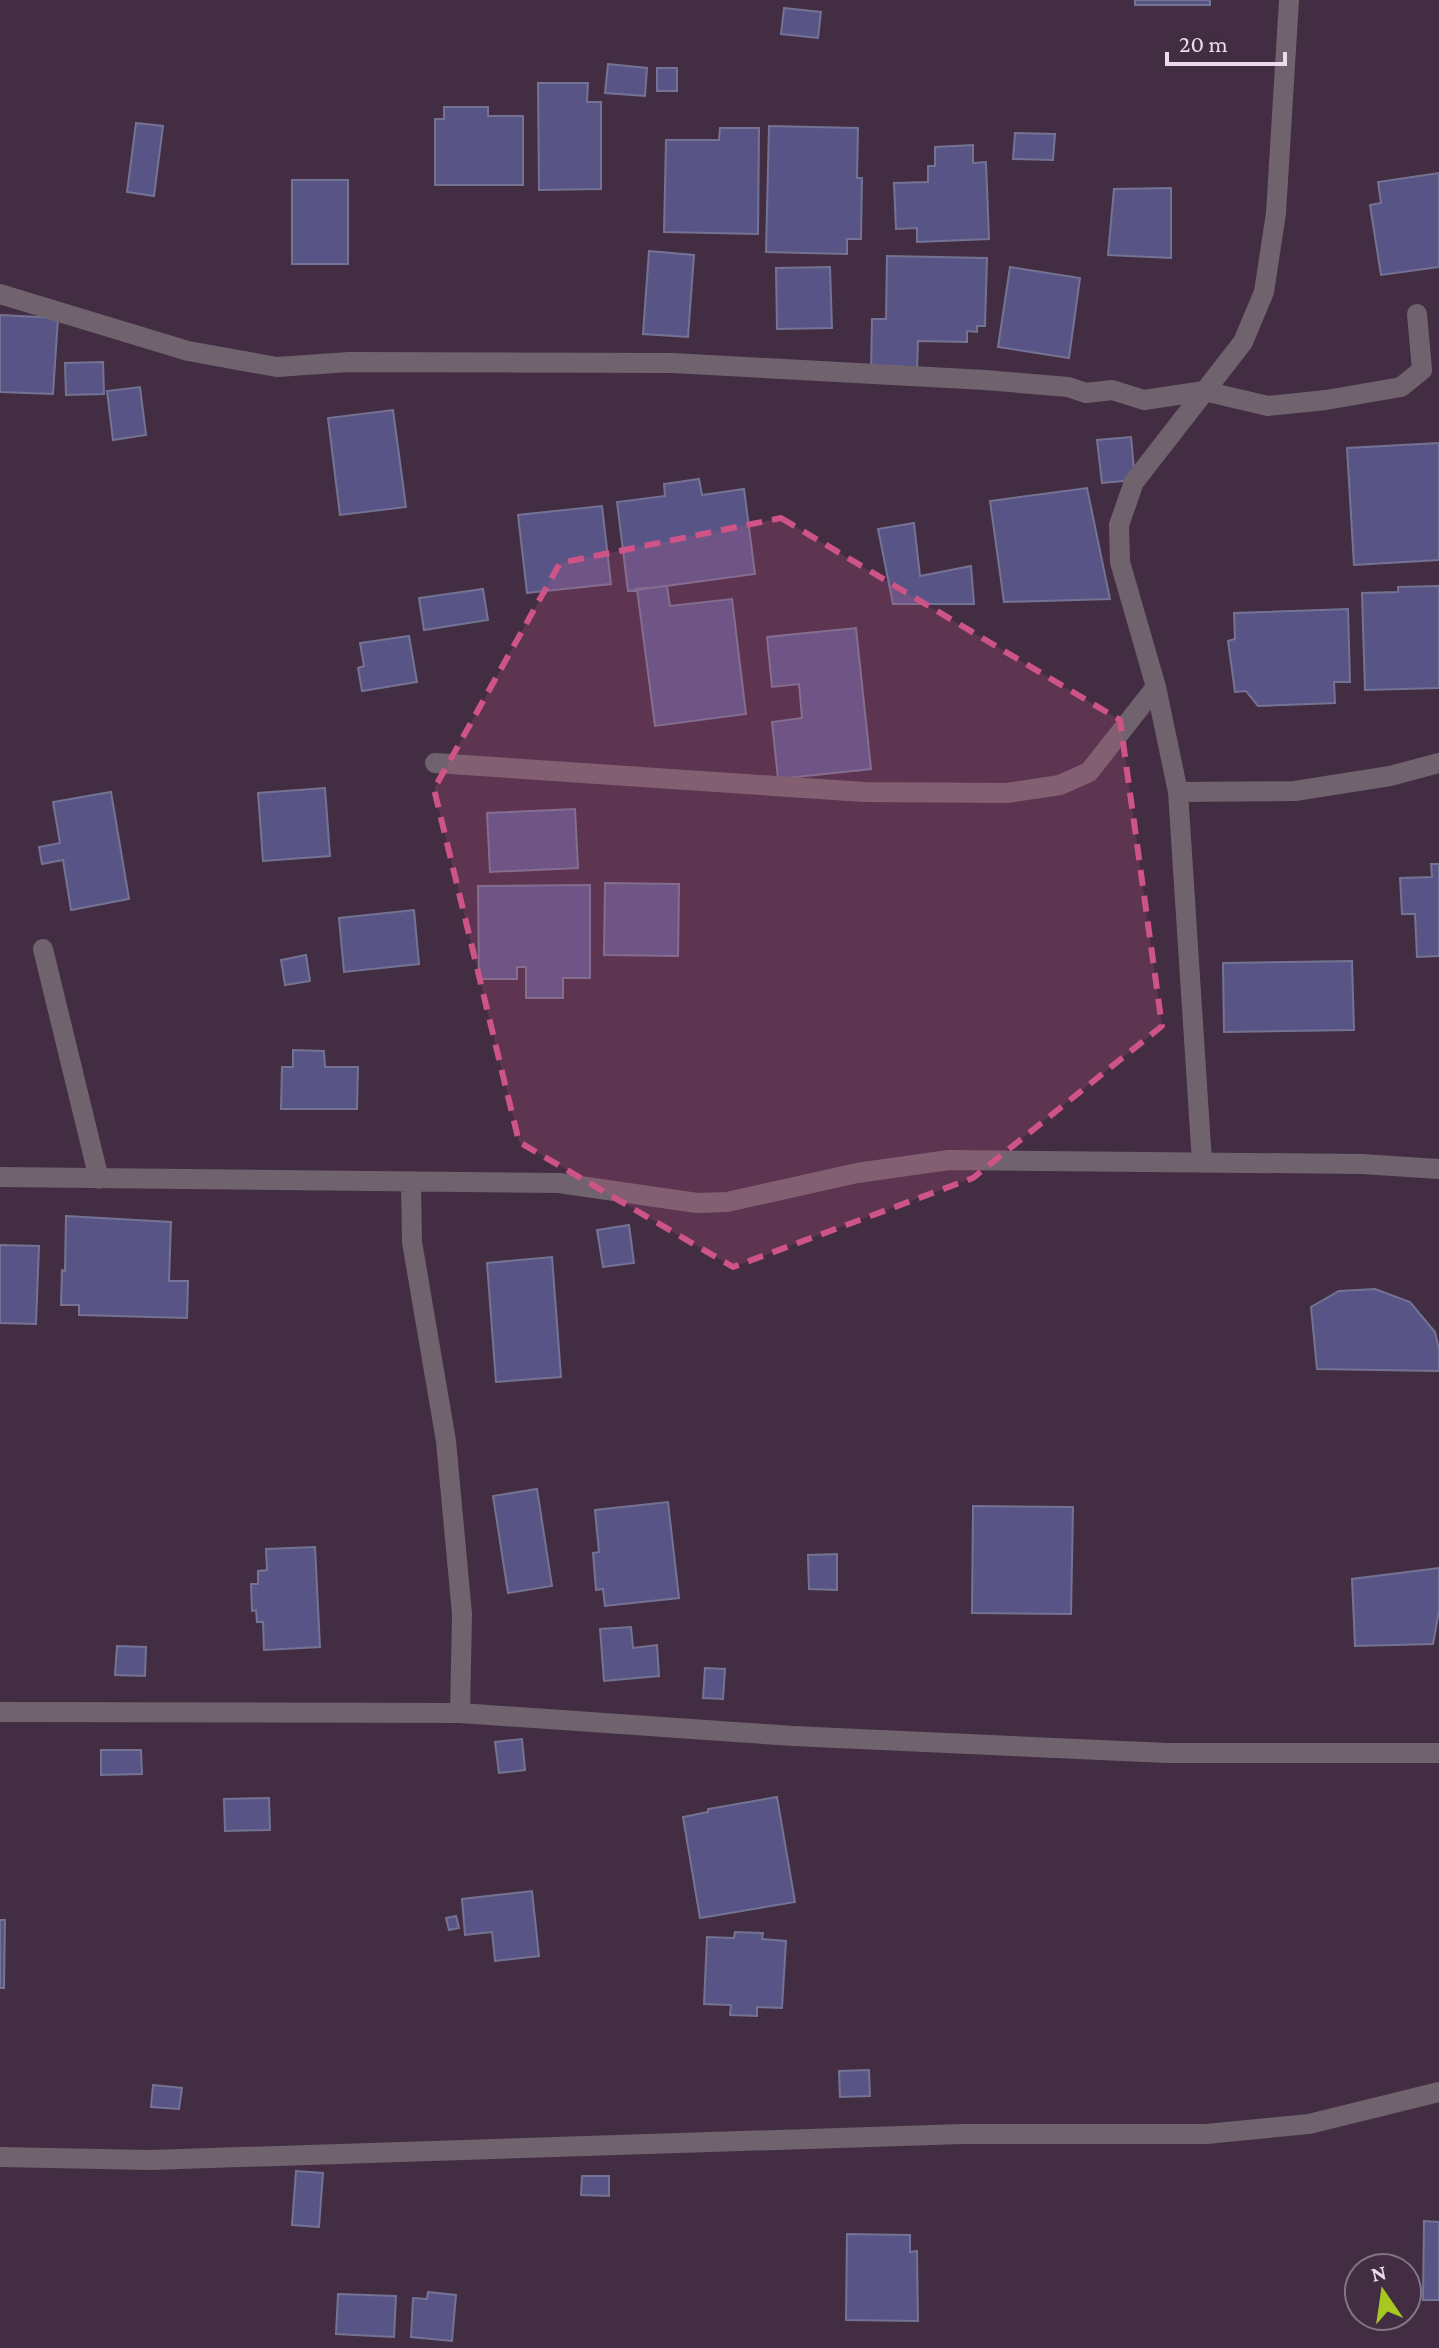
<svg xmlns="http://www.w3.org/2000/svg" width="1439" height="2348" font-family="'Crimson Pro',serif">
<style>
.building{fill:#585586;stroke:#747393;stroke-width:2}
.lines{fill:none;stroke-linecap:round;stroke-linejoin:round}
.minor{stroke:#70636d;stroke-width:20}
.marked{fill:#ce5386;fill-opacity:0.2;stroke:#ce5386;stroke-width:6;stroke-dasharray:16 10;stroke-linejoin:round}
</style>
<rect width="100%" height="100%" fill="#432d43"/>
<!-- building -->
<path class="building" d="M1135,0H1210V5H1135Z
M784,8L821,12L818,38L781,34Z
M608,64L647,68L645,96L605,93Z
M657,68H677V91H657Z
M538,83H588L587,102H601V189L539,190Z
M444,107H488V116H523V185H435V119H444Z
M136,123L163,126L154,196L127,192Z
M769,126L858,128L857,178H862L861,239H847V254L766,252Z
M720,128H759L758,234L664,232L666,140H719Z
M1015,133L1055,134L1053,160L1013,159Z
M973,145V163L986,162L989,239L917,242V228L896,229L894,183L928,182V166H935V147Z
M1439,173V267L1381,275L1370,205L1381,203L1378,182Z
M292,180H348V264H292Z
M1171,188V258L1108,255L1114,189Z
M649,251L694,255L688,337L643,334Z
M887,256L987,258L985,326H977V332L967,331V342L918,341L917,373L871,372L872,319H886Z
M830,267L832,328L777,329L776,268Z
M1010,267L1080,278L1069,358L998,347Z
M0,315L58,318L53,394L0,392Z
M103,362L104,394L66,395L65,363Z
M140,387L146,435L113,440L107,391Z
M393,410L406,507L340,515L328,418Z
M1131,437L1135,480L1102,483L1097,440Z
M1439,443V560L1354,565L1347,448Z
M699,479L702,495L744,489L755,574L628,591L617,502L665,496L664,484Z
M1087,488L1110,599L1004,602L990,501Z
M602,506L611,584L527,593L518,515Z
M914,523L920,576L971,566L974,604H893L878,529Z
M667,586L670,606L732,599L746,714L655,726L637,589Z
M1439,586V688L1365,690L1362,593L1398,592V587Z
M483,589L488,620L424,630L419,598Z
M1348,609L1350,682H1334L1335,703L1258,706L1246,691L1235,692L1228,641L1235,639L1234,613Z
M856,628L871,769L778,779L772,722L802,718L799,684L772,687L767,637Z
M409,636L417,682L362,691L358,668L364,666L360,643Z
M325,788L330,856L263,861L258,793Z
M111,792L129,899L71,910L63,860L42,864L39,847L60,843L53,802Z
M575,809L578,868L490,872L487,813Z
M1431,864H1439V956L1417,957L1415,914H1402L1400,878L1432,877Z
M605,883L679,884L678,956L604,955Z
M590,885V978H563V998H526V967H517V979H479L478,886Z
M414,910L419,964L344,972L339,918Z
M306,955L310,981L285,985L281,960Z
M1352,961L1354,1030L1224,1032L1223,963Z
M293,1050L324,1051L325,1067H358L357,1109H281L282,1067H293Z
M66,1216L171,1222L169,1281H188L187,1318L79,1315V1305H61L62,1270L65,1271Z
M629,1225L634,1263L603,1267L597,1230Z
M0,1245L39,1246L36,1324L0,1323Z
M552,1257L561,1377L496,1382L487,1263Z
M1375,1289L1410,1302L1435,1332L1439,1349V1371L1317,1369L1311,1307L1339,1291Z
M537,1489L552,1586L508,1593L493,1496Z
M668,1502L679,1598L605,1606L603,1589L596,1590L593,1553L599,1552L595,1510Z
M973,1506L1073,1507L1071,1614L972,1613Z
M315,1547L320,1647L264,1650L263,1622H257L256,1610L252,1611L251,1584H258V1571L267,1570L266,1549Z
M837,1554V1590L809,1589L808,1555Z
M1439,1568V1611L1433,1644L1355,1646L1352,1579Z
M631,1627L633,1648L657,1645L659,1676L604,1681L600,1629Z
M117,1646L146,1647L145,1676L115,1675Z
M705,1668L725,1669L723,1699L703,1698Z
M522,1739L525,1770L499,1773L495,1742Z
M101,1750H141L142,1774L101,1775Z
M777,1797L795,1902L700,1918L683,1817L708,1812V1809Z
M269,1798L270,1830L225,1831L224,1799Z
M532,1891L539,1956L495,1961L492,1932L465,1935L462,1899Z
M456,1916L459,1928L449,1930L446,1918Z
M0,1920H5L4,1988H0Z
M735,1932L763,1933L762,1939L786,1941L782,2008L757,2007V2016L730,2015L731,2005L704,2004L707,1937L734,1938Z
M869,2070L870,2096L840,2097L839,2071Z
M153,2085L182,2088L179,2109L151,2107Z
M296,2171L323,2173L319,2227L292,2225Z
M582,2176H609V2196L581,2195Z
M1424,2221L1439,2222V2300H1423Z
M847,2234L910,2235V2252L917,2251L918,2321L846,2320Z
M428,2292L456,2295L452,2341L411,2337L413,2298L427,2299Z
M338,2294L396,2296L394,2337L336,2334Z"/>
<g class="lines">
<!-- minor -->
<path class="minor" d="M0,294L188,351L277,367L349,362L672,363L985,380L1068,387L1086,393L1112,390L1144,400L1204,391L1268,406L1326,400L1401,387L1422,370L1417,314
M435,763L864,792L1007,793L1060,785L1089,772L1156,687
M1178,792L1295,791L1390,776L1439,763
M43,949L99,1179
M1202,1162L1178,792L1156,687L1120,562L1119,525L1134,482L1243,342L1264,292L1276,213L1289,0
M0,1177L559,1183L697,1203L727,1202L857,1173L949,1160L1362,1164L1439,1169
M411,1183L412,1242L446,1441L462,1614L460,1713
M0,1712L460,1713L793,1736L1167,1753H1439
M0,2157L150,2160L963,2134H1206L1309,2124L1439,2092"/>
</g>
<!-- marked area -->
<path class="marked" d="M781,518L1120,720L1162,1026L973,1178L733,1267L519,1142L434,789L560,563Z"/>
<!-- north arrow -->
<g transform="translate(1383 2292) rotate(347)"><circle r="38" fill="#432d43" stroke="#867386" stroke-width="2"/>
<path d="M0-6L14 30L0 20L-14 30Z" fill="#a6c821"/>
<text y="-12" font-size="22" font-weight="bold" text-anchor="middle" fill="#eadcea">N</text>
</g>
<!-- scale -->
<path d="M1167 52v12h118v-12" fill="none" stroke="#eadcea" stroke-width="4"/>
<text x="1179" y="52" font-size="24" fill="#eadcea" stroke="#432d43" stroke-width="6" paint-order="stroke">20 m</text>
</svg>
